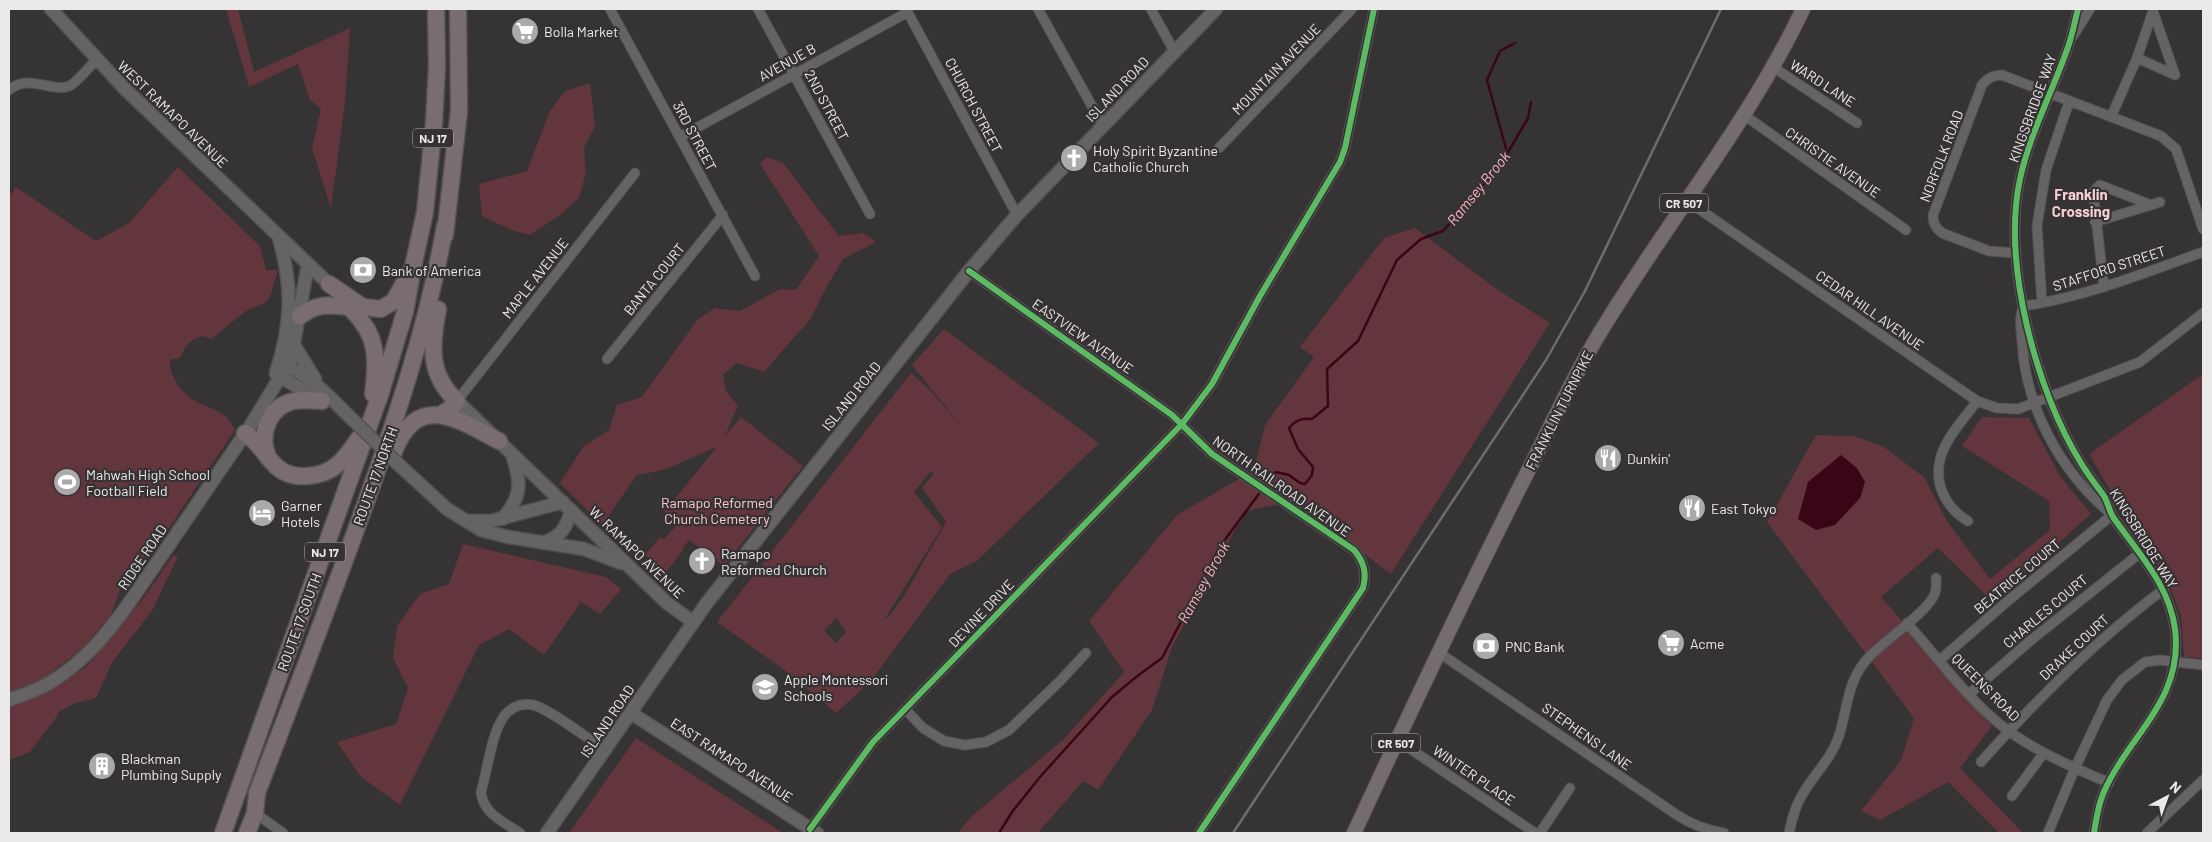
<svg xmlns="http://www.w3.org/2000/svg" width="2212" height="842" font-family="Barlow,sans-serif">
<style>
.green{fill:#63353d;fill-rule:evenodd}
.water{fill:#3a0616}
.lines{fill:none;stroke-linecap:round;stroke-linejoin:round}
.stream{stroke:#3a0616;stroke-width:2.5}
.street-casing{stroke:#535151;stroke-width:11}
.secondary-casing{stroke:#535151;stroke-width:15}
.primary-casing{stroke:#535151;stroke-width:16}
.highway-casing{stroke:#535151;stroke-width:19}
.street{stroke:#656363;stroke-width:9}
.secondary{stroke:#656363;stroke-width:12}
.primary{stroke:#756c6d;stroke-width:14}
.highway{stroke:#796d6f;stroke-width:16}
.rail{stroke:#6e6d6d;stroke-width:2.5}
.secondary-bridge-casing{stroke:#535151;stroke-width:15;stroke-linecap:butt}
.secondary-bridge{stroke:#656363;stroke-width:12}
.cycleway-casing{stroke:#363233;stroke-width:9}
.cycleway{stroke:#5cba63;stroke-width:6}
.labels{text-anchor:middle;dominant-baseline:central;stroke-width:4.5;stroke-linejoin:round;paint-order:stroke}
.shield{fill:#363233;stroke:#b5b2b2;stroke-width:1}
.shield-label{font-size:12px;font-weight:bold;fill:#ebe9e9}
.poi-label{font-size:14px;fill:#ebe9e9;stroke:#363233;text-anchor:start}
.street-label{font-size:14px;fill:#ebe9e9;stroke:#363233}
.park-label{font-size:14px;fill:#fbccd2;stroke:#363233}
.water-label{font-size:15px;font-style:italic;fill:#fab4be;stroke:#363233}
.neighbourhood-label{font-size:15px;font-weight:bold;fill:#f5d1d6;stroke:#363233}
</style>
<rect width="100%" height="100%" fill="#353334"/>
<!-- green -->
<path class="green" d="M226,9H238L254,72L350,28L345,103L331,208L312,148L321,109L310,100L298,64L249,87Z
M590,83L595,126L584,148L586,172L579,198L560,215L530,235L511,230L482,216L479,184L527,171L550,111L565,91Z
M767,157L783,163L839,236L863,233L876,242L843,259L822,295L812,317L764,372L737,363L723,375L726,391L738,405L725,436L741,417L803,466L724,566L689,540L683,548L684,549L664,575L645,555L660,537L664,539L676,526L671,522L673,520L664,512L717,447L664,470L637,475L602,525L560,483L583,447L609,430L617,405L642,397L698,319L715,308L740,311L780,289L796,290L819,256L760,164Z
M178,167L260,246L266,270H278L270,297L266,302L246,311L211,339L203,336C190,339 185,346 180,358L170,360C169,375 181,393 195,401C205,407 222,410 229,420C232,423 233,427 235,430L133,581L125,576L111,615L81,650L44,678L9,692V197L16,187L96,241L129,223Z
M1415,228L1498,290L1550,323L1391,574L1294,501L1245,511L1172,647L1152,710L1098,790L1083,781L1038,833H958L972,816L1063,740L1124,672L1089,621L1177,515L1254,470L1265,425L1314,357L1300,347L1384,238Z
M944,329L1099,443L977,561L950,574L871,681L836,713L783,669L717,622L911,373L927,387L961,426L912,365ZM930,472L934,473L922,488L946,522L904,596L888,618L886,617L942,527L914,492ZM836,618L846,632L836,643L824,630Z
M2203,374V658L2184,657L2181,615L2167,580L2119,506L2089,454Z
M1982,417L2029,418L2060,476L2091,514L1992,601L1938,548L1881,597L1992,726L1960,768L2023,833H1999L1948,782L1880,820L1861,811L1901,760L1914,718L1767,522L1816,435L1854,436L1884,447L1924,477L1947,521L1990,579L2050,530L2049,501L1962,446Z
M463,544L606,577L621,589L600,614L581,602L544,655L509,629L479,645L400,805L361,777L337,742L396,724L408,688L393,658L397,626L420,594L449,584Z
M173,556H178L152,611L113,661L96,698L73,704L57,713L58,715L30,752L9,760V707L62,684L87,666L142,600Z
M636,738L783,833H569Z"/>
<!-- water -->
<path class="water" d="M1841,455L1857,468L1865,482L1860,498L1835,525L1816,530L1798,519L1808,482Z"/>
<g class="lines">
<!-- stream -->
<path class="stream" d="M1507,152L1487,80L1500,51L1515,43
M1264,487L1276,472L1289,475L1300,483L1305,484L1312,475L1313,467L1298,449L1289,428C1296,420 1302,418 1312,419L1328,406L1327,369L1358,341L1397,260L1421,239L1443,231L1475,196L1507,154L1528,118L1531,102
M999,833L1012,812L1040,777L1112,697L1136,677L1162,658L1221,545L1261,491"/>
<!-- street casing -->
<g class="street-casing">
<path id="street" d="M610,9L755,276
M758,9L870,214
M906,9L1017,215
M1038,9L1103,126
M1151,9L1174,51
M2078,9C2075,20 2073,32 2069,44C2054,89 2030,132 2020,179C2002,263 2036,391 2081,463C2088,475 2096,485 2104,496C2108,503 2109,510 2113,517C2138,553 2169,584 2175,629C2184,701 2128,735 2103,794C2098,806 2096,820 2094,833
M2153,11L2175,75L2137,58Z
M2073,36L2090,9
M1773,67L1857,123
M9,90C29,72 55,95 71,85C80,79 89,67 97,59
M1744,115L1906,230
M2111,117L2137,58
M680,137L908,12
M1219,148L1352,9
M1686,200L1977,401L1997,408L2018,409L2140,362L2203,313
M2095,222L2151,205
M2016,253L1989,251L1942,233C1936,228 1933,224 1933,215L1982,85C1987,78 1993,75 2002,75L2161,136L2176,149L2203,229
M969,271L1172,415L1212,454L1354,550C1364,562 1367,573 1363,588L1199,833
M2104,287L2093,192L2100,185L2151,205L2160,202
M2042,303L2037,226L2046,170L2069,102
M2023,306C2085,297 2144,273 2203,252
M2022,311C2019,320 2021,331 2022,341C2025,406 2060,471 2110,513
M607,359L723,215
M457,401L635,173
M1968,521C1947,509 1934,485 1940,460C1945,438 1965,418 1977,401
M1907,623C1939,659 1970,703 2010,732C2041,754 2075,768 2109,783
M1438,652L1677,815C1692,825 1706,830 1724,833
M1940,660L2003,605L2112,515
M1969,694L2030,641L2140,553
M906,710L923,728L944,741L965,745L986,742L1009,730L1060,681L1086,653
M1397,740L1535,833
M1981,762C2037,699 2096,640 2164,589
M2012,796L2043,754
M255,813L283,833
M810,829L873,742L1182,424L1212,384L1260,296L1340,162L1345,148L1374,9
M520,833C504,822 483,814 481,792C487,772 491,738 501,721C507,709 520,702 533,705C548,708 590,740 605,750
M1540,833L1570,788
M1789,833C1792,820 1794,809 1801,797C1812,776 1831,760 1839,736C1848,707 1847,679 1870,656C1884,641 1930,610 1935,593C1937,588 1936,582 1936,578
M2048,833L2075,768L2107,700L2122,680L2145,662L2160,660L2203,665
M2147,833L2203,780"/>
</g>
<!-- secondary casing -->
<g class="secondary-casing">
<path id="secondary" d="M51,9L124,88L329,284
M294,345L315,379
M279,363C310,373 332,400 354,421
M276,373C292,323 293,288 279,238
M276,374L321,401
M457,401L667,603L693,622
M397,463L447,509L481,530L508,537L584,549L621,563
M502,519C523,496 521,482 512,454
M469,521H491L563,502
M545,542C562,536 567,526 571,510
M9,700C23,695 38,690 51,682C86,661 111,629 134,596L251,425L291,359L308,264
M631,713L817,833
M547,833L706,604L969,271L1017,215L1216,9"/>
</g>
<!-- primary casing -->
<g class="primary-casing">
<path id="primary" d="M1354,833C1410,712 1467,591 1528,471C1550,428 1570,383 1595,341C1661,229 1747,127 1803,9"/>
</g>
<!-- highway casing -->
<g class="highway-casing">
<path id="highway" d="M445,235L459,111L458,9
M329,284L363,307L381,309L394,301L413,267L425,212L434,123L437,66L436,9
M344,301C349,308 357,314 362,322C379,343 376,369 373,394
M438,309C431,345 428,375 457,401L452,407L442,414
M300,316C316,304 328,304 348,307
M245,433C260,443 264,455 277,467C292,481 323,478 338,464C347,457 353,446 360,437
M267,454C259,432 270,406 294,401C303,399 313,401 322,401
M393,454C417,390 457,419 499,441
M223,833L380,395L405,312L413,267
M247,833L255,813L257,793C294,696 331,600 366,502C399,411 428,322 445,226"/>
</g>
<!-- street -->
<use href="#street" class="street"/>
<!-- secondary -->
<use href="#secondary" class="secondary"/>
<!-- primary -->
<use href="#primary" class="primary"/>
<!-- highway -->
<use href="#highway" class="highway"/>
<!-- rail -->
<path class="rail" d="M1233,833L1546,360L1585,291L1721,9"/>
<!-- secondary-bridge casing -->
<g class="secondary-bridge-casing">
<path id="secondary-bridge" d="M354,421L397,463"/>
</g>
<!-- secondary-bridge -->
<use href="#secondary-bridge" class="secondary-bridge"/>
<!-- cycleway casing -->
<g class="cycleway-casing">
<path id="cycleway" d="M2078,9C2075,20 2073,32 2069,44C2054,89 2030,132 2020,179C2002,263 2036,391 2081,463C2088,475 2096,485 2104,496C2108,503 2109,510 2113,517C2138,553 2169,584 2175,629C2184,701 2128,735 2103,794C2098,806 2096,820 2094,833
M969,271L1172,415L1212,454L1354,550C1364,562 1367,573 1363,588L1199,833
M810,829L873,742L1182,424L1212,384L1260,296L1340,162L1345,148L1374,9"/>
</g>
<!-- cycleway -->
<use href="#cycleway" class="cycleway"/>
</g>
<!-- icons -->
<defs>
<g id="supermarket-disc" transform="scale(1.4375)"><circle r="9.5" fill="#aba9aa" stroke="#363233"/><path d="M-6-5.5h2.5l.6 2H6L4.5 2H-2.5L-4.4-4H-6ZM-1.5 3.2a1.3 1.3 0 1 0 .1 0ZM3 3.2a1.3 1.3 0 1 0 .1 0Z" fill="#fff"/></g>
<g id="church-disc" transform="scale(1.4375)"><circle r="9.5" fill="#aba9aa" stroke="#363233"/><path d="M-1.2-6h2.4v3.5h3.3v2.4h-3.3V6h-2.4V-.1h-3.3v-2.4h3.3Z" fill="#fff"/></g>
<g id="bank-disc" transform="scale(1.4375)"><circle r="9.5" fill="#aba9aa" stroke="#363233"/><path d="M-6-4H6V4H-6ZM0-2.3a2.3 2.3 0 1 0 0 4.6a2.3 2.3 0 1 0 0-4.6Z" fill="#fff"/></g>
<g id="restaurant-disc" transform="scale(1.4375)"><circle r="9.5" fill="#aba9aa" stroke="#363233"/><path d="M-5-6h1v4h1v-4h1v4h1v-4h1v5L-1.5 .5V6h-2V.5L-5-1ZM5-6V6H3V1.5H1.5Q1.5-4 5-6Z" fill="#fff"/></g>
<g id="stadium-disc" transform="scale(1.4375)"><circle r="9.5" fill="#aba9aa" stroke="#363233"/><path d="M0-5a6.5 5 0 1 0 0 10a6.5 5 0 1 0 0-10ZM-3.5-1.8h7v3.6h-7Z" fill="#fff"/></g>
<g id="hotel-disc" transform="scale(1.4375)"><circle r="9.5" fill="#aba9aa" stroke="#363233"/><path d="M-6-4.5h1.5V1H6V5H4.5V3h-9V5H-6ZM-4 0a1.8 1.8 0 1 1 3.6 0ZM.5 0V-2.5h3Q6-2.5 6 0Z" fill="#fff"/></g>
<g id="school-disc" transform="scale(1.4375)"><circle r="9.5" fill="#aba9aa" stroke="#363233"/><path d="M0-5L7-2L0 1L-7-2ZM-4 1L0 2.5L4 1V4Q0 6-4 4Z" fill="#fff"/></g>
<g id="building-disc" transform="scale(1.4375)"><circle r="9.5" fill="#aba9aa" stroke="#363233"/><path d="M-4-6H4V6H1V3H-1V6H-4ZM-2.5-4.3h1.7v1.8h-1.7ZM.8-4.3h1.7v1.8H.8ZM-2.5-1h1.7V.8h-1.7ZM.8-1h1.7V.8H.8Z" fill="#fff"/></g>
</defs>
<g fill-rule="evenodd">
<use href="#supermarket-disc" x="525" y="31"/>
<use href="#church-disc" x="1074" y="158"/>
<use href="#bank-disc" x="363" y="270"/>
<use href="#restaurant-disc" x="1608" y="458"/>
<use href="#stadium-disc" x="67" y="482"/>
<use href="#restaurant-disc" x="1692" y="508"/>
<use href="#hotel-disc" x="262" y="513"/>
<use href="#church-disc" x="702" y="561"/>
<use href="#supermarket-disc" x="1671" y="643"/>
<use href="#bank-disc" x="1486" y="646"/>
<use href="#school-disc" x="765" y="687"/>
<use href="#building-disc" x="102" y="766"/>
</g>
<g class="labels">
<!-- shield labels -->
<g class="shield">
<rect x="413" y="128.5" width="40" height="19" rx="4"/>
<rect x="1660" y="193.5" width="48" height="19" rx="4"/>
<rect x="305" y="542.5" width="40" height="19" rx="4"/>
<rect x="1372" y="733.5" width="48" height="19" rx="4"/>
</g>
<g class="shield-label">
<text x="433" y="138">NJ 17</text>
<text x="1684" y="203">CR 507</text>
<text x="325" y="552">NJ 17</text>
<text x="1396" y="743">CR 507</text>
</g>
<!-- poi labels -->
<g class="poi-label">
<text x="544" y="31">Bolla Market</text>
<text x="1093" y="150">Holy Spirit Byzantine<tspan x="1093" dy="16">Catholic Church</tspan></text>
<text x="382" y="270">Bank of America</text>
<text x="1627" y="458">Dunkin'</text>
<text x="86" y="474">Mahwah High School<tspan x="86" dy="16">Football Field</tspan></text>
<text x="281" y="505">Garner<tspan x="281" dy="16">Hotels</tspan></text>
<text x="1711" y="508">East Tokyo</text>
<text x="721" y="553">Ramapo<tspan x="721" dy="16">Reformed Church</tspan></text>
<text x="1690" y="643">Acme</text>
<text x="1505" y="646">PNC Bank</text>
<text x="784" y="679">Apple Montessori<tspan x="784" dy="16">Schools</tspan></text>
<text x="121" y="758">Blackman<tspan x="121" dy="16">Plumbing Supply</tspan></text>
</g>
<!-- street labels -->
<g class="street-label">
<text transform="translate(787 62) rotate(-29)">AVENUE B</text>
<text transform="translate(1276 69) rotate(-46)">MOUNTAIN AVENUE</text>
<text transform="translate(1823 83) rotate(33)">WARD LANE</text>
<text transform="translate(1117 89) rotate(-46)">ISLAND ROAD</text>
<text transform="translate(827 105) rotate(62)">2ND STREET</text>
<text transform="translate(974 105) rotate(62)">CHURCH STREET</text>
<text transform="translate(2032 108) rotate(-70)">KINGSBRIDGE WAY</text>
<text transform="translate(173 114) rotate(44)">WEST RAMAPO AVENUE</text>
<text transform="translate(695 136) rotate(62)">3RD STREET</text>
<text transform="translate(1941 156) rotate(-69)">NORFOLK ROAD</text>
<text transform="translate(1833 162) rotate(35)">CHRISTIE AVENUE</text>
<text transform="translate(2109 268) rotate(-18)">STAFFORD STREET</text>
<text transform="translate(535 278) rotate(-52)">MAPLE AVENUE</text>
<text transform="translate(654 279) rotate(-51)">BANTA COURT</text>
<text transform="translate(1870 310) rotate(35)">CEDAR HILL AVENUE</text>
<text transform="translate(1083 336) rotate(35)">EASTVIEW AVENUE</text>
<text transform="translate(851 396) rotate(-51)">ISLAND ROAD</text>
<text transform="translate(1559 410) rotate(-63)">FRANKLIN TURNPIKE</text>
<text transform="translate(375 476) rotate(-70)">ROUTE 17 NORTH</text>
<text transform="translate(1282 486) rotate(35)">NORTH RAILROAD AVENUE</text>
<text transform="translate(2144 538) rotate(58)">KINGSBRIDGE WAY</text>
<text transform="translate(637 552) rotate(44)">W. RAMAPO AVENUE</text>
<text transform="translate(142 557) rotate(-56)">RIDGE ROAD</text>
<text transform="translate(2017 576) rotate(-40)">BEATRICE COURT</text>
<text transform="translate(2045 611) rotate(-40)">CHARLES COURT</text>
<text transform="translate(981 613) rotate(-46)">DEVINE DRIVE</text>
<text transform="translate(299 622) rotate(-70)">ROUTE 17 SOUTH</text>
<text transform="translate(2074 647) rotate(-43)">DRAKE COURT</text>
<text transform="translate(1986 687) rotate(45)">QUEENS ROAD</text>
<text transform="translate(607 721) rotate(-56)">ISLAND ROAD</text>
<text transform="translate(1587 736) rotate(35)">STEPHENS LANE</text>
<text transform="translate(732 760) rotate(33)">EAST RAMAPO AVENUE</text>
<text transform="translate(1474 775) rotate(34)">WINTER PLACE</text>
</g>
<!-- park labels -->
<g class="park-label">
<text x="717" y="502">Ramapo Reformed<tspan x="717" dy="16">Church Cemetery</tspan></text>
</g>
<!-- water labels -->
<g class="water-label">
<text transform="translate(1478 188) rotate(-51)">Ramsey Brook</text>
<text transform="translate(1203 582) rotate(-61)">Ramsey Brook</text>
</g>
<!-- neighbourhood labels -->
<g class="neighbourhood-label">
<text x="2081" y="194">Franklin<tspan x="2081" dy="17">Crossing</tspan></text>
</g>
</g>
<!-- border -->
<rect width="2212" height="842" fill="none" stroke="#ebe9e9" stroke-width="20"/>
<!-- north arrow -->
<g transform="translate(2167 797) rotate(41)" stroke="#363233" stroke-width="4" paint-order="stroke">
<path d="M0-4L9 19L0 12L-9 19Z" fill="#ebe9e9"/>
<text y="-8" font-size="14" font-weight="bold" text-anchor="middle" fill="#ebe9e9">N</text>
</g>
</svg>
